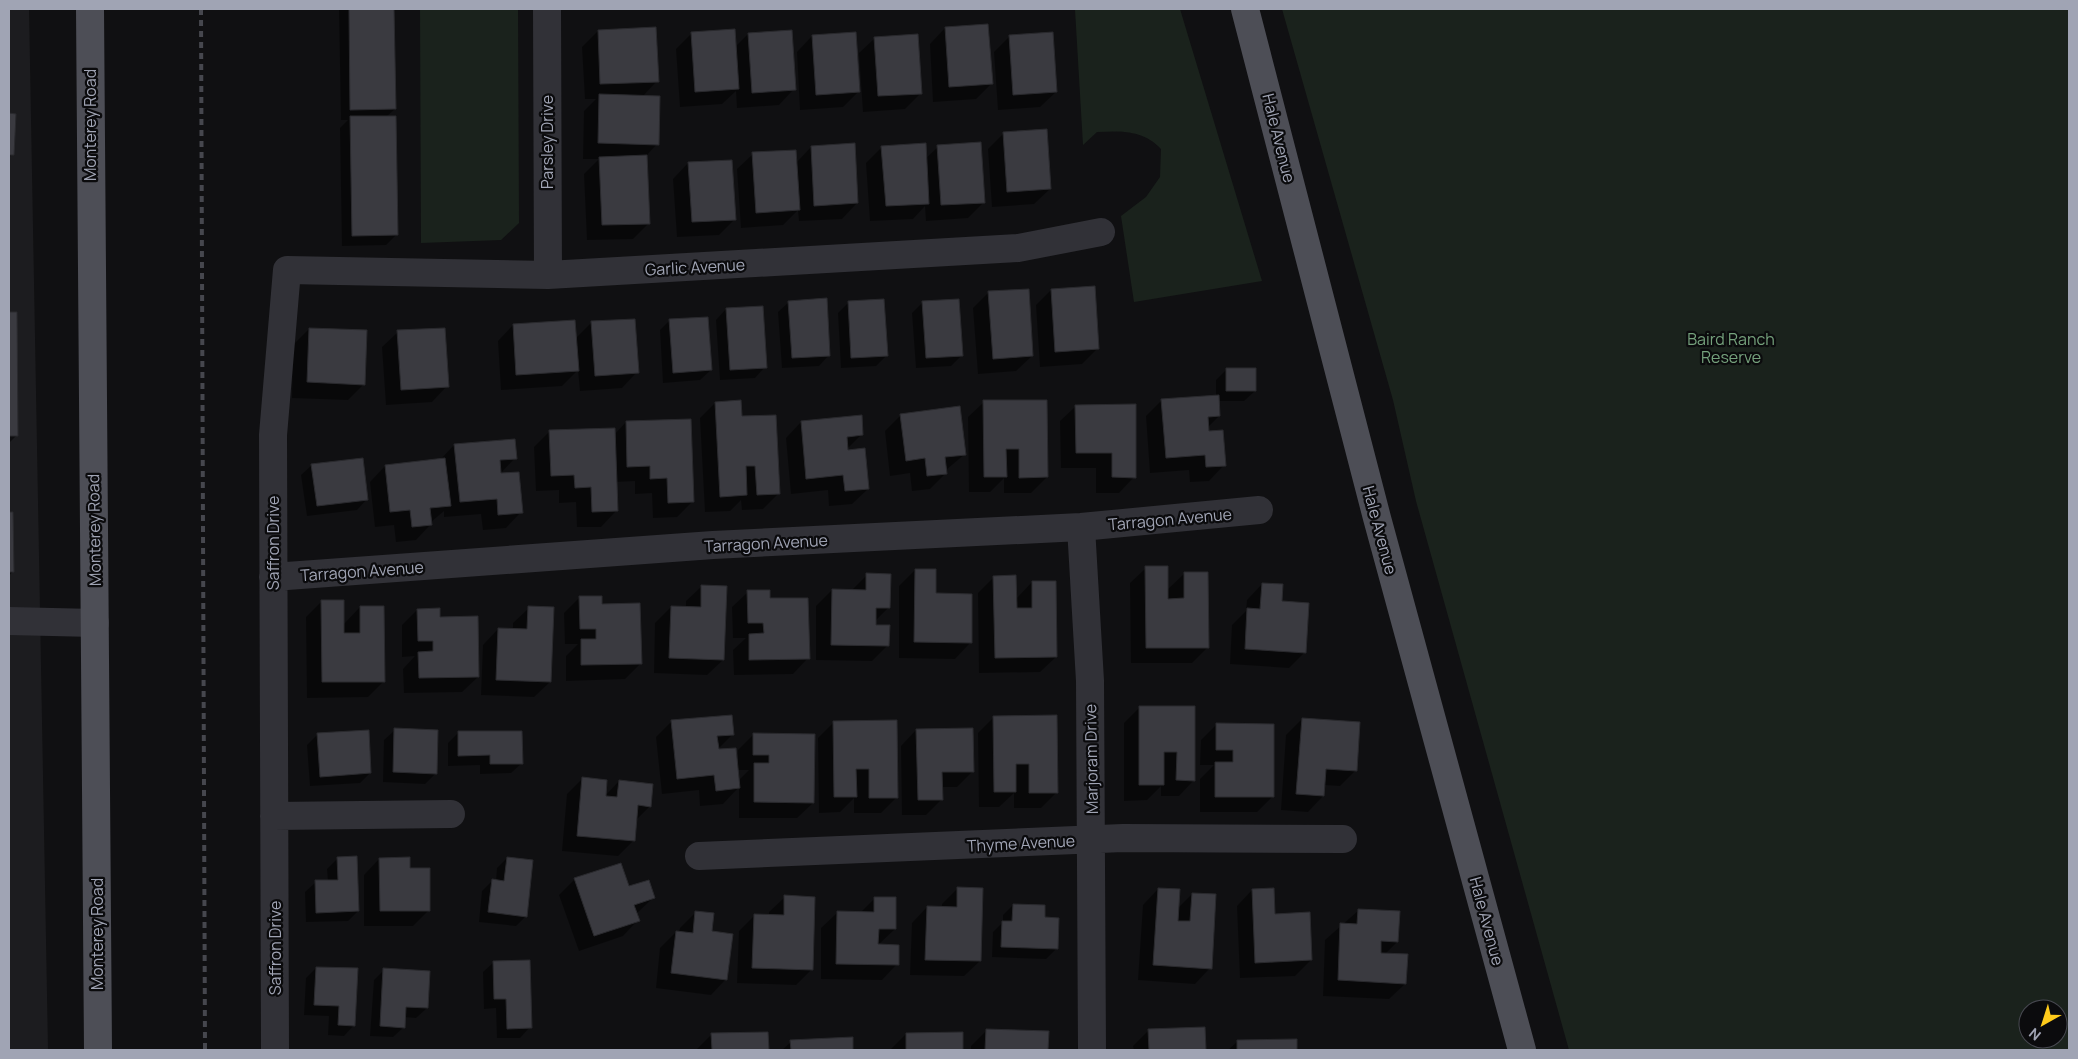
<svg xmlns="http://www.w3.org/2000/svg" width="2078" height="1059" font-family="Manrope,sans-serif">
<style>
.built{fill:#1c1c1f}
.green{fill:#1a221c;fill-rule:evenodd}
.shadow{fill:#0007;fill-rule:evenodd}
.building{fill:#3a3a40;stroke:#2a2a2e}
.lines{fill:none;stroke-linecap:round;stroke-linejoin:round}
.minor{stroke:#313137;stroke-width:28}
.major{stroke:#4d4e56;stroke-width:28}
.rail{stroke:#46474e;stroke-width:4;stroke-dasharray:6 5;stroke-linecap:butt}
.labels{text-anchor:middle;dominant-baseline:central;stroke-width:4.5;stroke-linejoin:round;paint-order:stroke}
.street-label{font-size:16px;fill:#a0a4b4;stroke:#0b0b0d}
.park-label{font-size:16px;fill:#75a17c;stroke:#0b0b0d}
</style>
<rect width="100%" height="100%" fill="#101012"/>
<!-- built -->
<path class="built" d="M9,9H29L48,1050H9Z"/>
<!-- green -->
<path class="green" d="M420,9H518L519,223L501,240L421,243Z
M1075,9H1180L1262,281L1134,302L1121,216L1146,197L1160,177L1161,149C1143,130 1122,131 1097,132L1083,145Z
M1282,9H2069V1050H1569L1416,501L1393,400ZM2028,1009H2058V1039H2028Z"/>
<!-- shadow -->
<path class="shadow" d="M339,9H393L395,109L386,117L396,235L386,245L342,246L340,128L348,120H341Z
M945,28L991,84L976,99L933,102L930,44Z
M598,31L657,81L642,97L657,144L646,156L649,223L633,239L587,240L584,174L599,159H583L584,111L596,99H585L582,47Z
M692,33L735,47L748,34L794,89L779,105L737,108L736,91L722,104L680,107L676,49Z
M812,36L858,92L843,107L800,110L797,52Z
M1010,36L1056,92L1040,107L998,110L994,52Z
M875,38L921,93L905,109L863,112L859,53Z
M9,115H14L12,154L9,158Z
M1004,133L1050,189L1034,204L992,207L988,149Z
M811,147L857,203L842,219L799,221L798,210L783,225L741,228L737,169L753,154L796,163Z
M882,147L925,159L938,147L984,202L968,218L926,221L925,206L913,219L870,221L866,163Z
M688,163L735,219L719,235L677,237L673,179Z
M1051,290L1098,348L1082,364L1040,367L1036,305Z
M989,292L1032,356L1016,371L978,374L973,308Z
M789,302L829,355L819,366L782,368L778,312Z
M848,303L886,356L876,366L841,368L838,313Z
M922,303L962,355L951,366L916,368L912,313Z
M726,309L765,367L755,378L720,380L716,320Z
M9,314H16L17,435L9,443Z
M670,320L711,370L700,380L663,383L660,330Z
M592,322L637,372L622,388L580,391L578,370L562,386L501,390L498,341L513,325L575,339Z
M309,329L364,384L348,400L292,398L293,345Z
M398,332L447,386L432,402L386,405L382,347Z
M1227,369L1255,391L1244,401H1218L1219,416L1208,427V433L1224,465L1209,481L1190,482L1189,470L1150,473L1146,416L1162,400L1216,397V380Z
M984,402L1047,477L1031,493H1004V478L990,492H969L968,417Z
M715,403L741,417L779,493L763,509L742,510L741,500L730,511L705,512L700,418Z
M1076,406L1134,477L1119,493H1096V468H1061L1060,421Z
M901,415L965,454L946,470V473L930,489L912,491L910,473L890,476L885,431Z
M626,422L692,502L677,517L653,518L652,493L635,494V481L615,482L616,511L601,527H577L576,502L559,503V490L536,491L534,447L550,431L614,435Z
M801,422L862,434L845,451L868,489L852,504L829,506L828,490L791,494L786,438Z
M454,445L515,458L499,475L521,512L506,528L483,530L481,514L444,517V511L431,522V524L416,540L396,542L394,525L375,527L370,482L385,466L440,460Z
M312,465L367,499L357,510L307,516L301,475Z
M9,513H12L13,571L9,576Z
M1146,568L1167,590L1185,573L1208,647L1192,663H1131L1130,583Z
M915,570L970,643L955,659L899,658V586Z
M867,575L889,607L875,621V626L888,645L872,661L816,660V606L832,590L851,591Z
M994,577L1015,600L1032,582L1056,657L1040,672L979,673L978,593Z
M1262,584L1281,602L1305,652L1289,668L1230,664L1232,625L1246,611L1247,600Z
M702,586L723,660L707,675L654,673L655,623L671,607L686,608V601Z
M748,592L769,600L808,658L793,674L734,675L733,650L746,638H733L732,607Z
M580,597L601,605L640,664L625,679L566,681V656L578,644H565L564,613Z
M321,602L343,625L360,607L384,681L368,697L307,698L306,617Z
M529,608L550,682L534,697L481,695L483,645L498,629L513,630V623Z
M417,610L438,618L478,677L462,692L404,693L403,669L415,656L402,657V625Z
M1140,707H1194V780L1179,796H1161V786L1147,800L1124,801V723Z
M994,717L1057,792L1041,808H1014V793L999,807H979L978,733Z
M1302,719L1356,770L1340,786L1324,785L1323,796L1308,812L1281,810L1286,735Z
M672,721L733,734L716,751L736,760H738V750L754,734L813,803L797,818H739V787L723,804L700,806L699,790L662,794L656,737ZM737,770H749L738,781Z
M834,722L897,797L881,813H854V798L840,812L819,813L818,738Z
M1216,725L1272,797L1257,812H1200V779L1214,765H1200L1201,740Z
M395,730L436,773L425,784L383,782L384,740Z
M916,730L973,771L957,787H941L942,799L926,815H902L901,746Z
M458,733L522,763L511,773L480,774V765L448,766V743Z
M318,734L370,773L360,783L310,786L307,745Z
M582,779L605,796L619,781L650,806L635,821L633,841L618,856L562,851L567,794Z
M338,858L358,911L348,921L306,922L305,892L316,882L328,881L327,869Z
M507,858L526,916L516,926L479,922L482,891L492,881H496L497,868Z
M379,859L429,910L413,926H364V875Z
M575,879L629,888L653,898L636,914L638,920L623,936L579,951L559,895Z
M958,888L980,961L964,976L910,975L912,923L927,907H942V904Z
M1158,889L1177,909L1192,894L1210,968L1195,984L1138,980L1143,905Z
M1252,890L1311,960L1295,976L1240,978L1237,906Z
M785,897L811,970L796,985L737,983L739,931L754,916H769V912Z
M875,898L895,929L878,945L897,964L882,980L821,979V928L837,913H860Z
M1013,905L1043,918L1056,949L1046,959L992,957L993,932L1003,922V915Z
M1359,910L1397,942L1385,954L1405,984L1389,999L1323,996L1325,940Z
M696,912L726,979L711,995L656,988L660,948L676,932L679,933L680,928Z
M494,962L530,1027L520,1038H497L496,1008L484,1009L483,972Z
M316,968L354,1025L344,1036L328,1035L329,1016L304,1015L306,978Z
M384,970L427,1008L416,1018L404,1017V1027L393,1037L370,1036L374,980Z
M1204,1028L1205,1050H1134L1133,1046L1149,1030Z
M986,1031L1047,1032V1050H971V1046Z
M767,1033L768,1050H696L712,1034Z
M906,1034H962V1050H890Z
M851,1039L852,1050H782L791,1042Z
M1295,1040L1296,1050H1228L1238,1041Z"/>
<!-- building -->
<path class="building" d="M349,9H394L396,109L350,110Z
M988,24L993,84L949,87L945,27Z
M656,27L659,82L600,84L598,30Z
M735,29L739,89L695,92L691,32Z
M792,30L796,90L752,93L748,33Z
M856,32L860,92L816,95L812,35Z
M1053,32L1057,92L1013,95L1009,35Z
M918,34L922,94L878,96L874,37Z
M599,94L660,96L659,145L598,143Z
M9,113L16,114L14,155H9Z
M350,116H396L398,235L352,236Z
M1047,129L1051,189L1007,192L1003,132Z
M981,142L985,203L941,205L937,145Z
M855,143L858,203L814,206L811,146Z
M926,143L929,204L886,206L881,146Z
M796,150L800,210L756,213L752,152Z
M647,155L650,224L602,225L599,157Z
M732,160L736,220L692,222L688,162Z
M1095,286L1099,349L1055,352L1051,289Z
M1029,289L1033,356L993,359L988,291Z
M827,298L830,356L792,358L788,301Z
M884,299L888,356L851,358L848,301Z
M959,299L963,356L926,358L922,301Z
M763,306L767,368L730,370L726,308Z
M9,312H17L18,436H9Z
M708,317L712,370L673,373L669,319Z
M635,319L639,373L595,376L591,321Z
M575,320L579,371L516,375L513,324Z
M309,328L367,330L365,385L307,382Z
M445,328L449,387L401,390L397,330Z
M1226,368H1256V391H1226Z
M1219,395L1220,416L1208,417L1209,431L1223,430L1226,466L1206,467L1205,455L1166,458L1161,399Z
M741,400L742,416L776,415L780,494L757,495L755,466H746L747,495L720,497L715,402Z
M983,400H1047L1048,477L1019,478V449H1006L1007,477H984Z
M1136,404V478L1112,477V453H1076L1075,405Z
M960,406L966,455L945,457L947,474L927,476L925,458L906,461L900,414Z
M862,415L863,435L847,437L848,450L865,448L869,489L845,491L843,475L806,479L801,421Z
M691,419L694,502L668,503L667,478L650,479V466L627,467L626,421Z
M615,428L618,511L592,512L591,487L575,488L574,475L551,476L549,430Z
M515,439L517,459L500,460L501,473L519,472L523,513L498,515L497,499L460,502L454,444Z
M363,458L368,500L317,506L311,464Z
M445,458L451,506L430,508L432,525L412,527L410,510L390,512L385,465Z
M9,512H13L14,572H9Z
M1145,566H1168V599L1184,598V572H1208L1209,648H1146Z
M915,569H936V593L972,594V643L914,642Z
M866,573L891,574L890,608H876V625H890L889,646L831,645L832,589L866,590Z
M1016,575L1017,608H1032V581H1056L1057,657L995,658L993,576Z
M1262,583L1283,584L1282,601L1309,603L1306,653L1245,649L1247,608L1260,609Z
M701,585L727,586L724,660L669,658L671,606L701,607Z
M747,590H770V598H808L810,659L749,660V634L764,633L763,623H748Z
M579,596H602V604L640,603L642,664L581,665V639H596V629H580Z
M321,600H344V633H360V606H384L385,682H322Z
M528,606L554,607L551,682L496,680L498,628L527,629Z
M440,608V617L478,616L479,677L419,678L418,652L433,651V641H418L417,609Z
M1139,706H1195V781L1176,780L1177,752H1164V785H1139Z
M732,715L734,735L717,736L719,749L736,748L740,788L716,791L714,775L677,779L671,720Z
M1057,715L1058,793H1029V764H1016V792H994L993,716Z
M1302,718L1360,722L1357,771L1326,769L1324,796L1296,794Z
M897,720L898,798H869V769H856L857,797H834L833,721Z
M1216,723L1274,724V797H1215V762H1233V750H1216Z
M394,728L438,730L437,774L393,772Z
M973,728L974,772H942L943,800H918L916,729Z
M369,730L371,773L320,777L317,733Z
M458,731H522L523,764H490V755L458,756Z
M753,733L815,734L814,803L754,802V763H769V755H753Z
M582,777L607,780L606,796L617,797L619,780L653,784L651,807L638,805L635,841L577,836Z
M357,856L359,911L316,913L315,880H338L337,857Z
M410,857V868H430V911H380L379,858Z
M507,857L533,860L527,917L488,912L492,879L504,881Z
M621,863L629,886L649,880L655,898L634,905L640,921L594,936L574,878Z
M957,887L983,888L981,961L925,960L927,906L957,907Z
M1158,888L1180,889L1178,921H1190L1192,893L1216,894L1212,969L1153,965Z
M1274,888L1275,914L1310,912L1312,960L1255,963L1252,889Z
M784,895L815,897L813,970L752,968L754,914L784,915Z
M874,897H896V929H879L878,944L899,945V965L836,964L837,911L874,912Z
M1013,904L1045,905V917L1059,918L1058,949L1001,947L1002,921H1012Z
M1358,909L1400,911L1398,942L1381,941V953L1408,954L1406,984L1338,980L1340,923L1357,924Z
M695,911L714,913L712,931L733,934L727,980L671,973L676,931L693,933Z
M530,960L532,1028L507,1029L506,999H494L493,961Z
M316,967L358,968L355,1026L338,1025L339,1006L314,1005Z
M383,968L430,971L428,1008L406,1007L405,1028L380,1026Z
M1205,1027L1206,1050H1149L1148,1029Z
M986,1029L1049,1031L1048,1050H985Z
M768,1032L769,1050H712L711,1033Z
M963,1032V1050H906V1033Z
M853,1037V1050H791L790,1040Z
M1297,1039V1050H1237V1040Z"/>
<g class="lines">
<!-- minor -->
<path class="minor" d="M547,9L548,275
M1081,527L1090,681L1092,1050
M273,577L713,545L1081,527L1259,510
M9,621L95,623
M274,816L451,814
M699,856L1123,838L1343,839
M275,1050L273,435L287,270L548,275L1018,248L1101,232"/>
<!-- major -->
<path class="major" d="M90,9L98,1050
M1245,9L1377,518L1522,1050"/>
<!-- rail -->
<path class="rail" d="M201,9L205,1050"/>
</g>
<g class="labels">
<!-- street labels -->
<g class="street-label">
<text transform="translate(90 125) rotate(-90)">Monterey Road</text>
<text transform="translate(1279 138) rotate(76)">Hale Avenue</text>
<text transform="translate(547 142) rotate(-90)">Parsley Drive</text>
<text transform="translate(695 267) rotate(-3)">Garlic Avenue</text>
<text transform="translate(1170 519) rotate(-5)">Tarragon Avenue</text>
<text transform="translate(94 530) rotate(-91)">Monterey Road</text>
<text transform="translate(1380 530) rotate(75)">Hale Avenue</text>
<text transform="translate(273 543) rotate(-90)">Saffron Drive</text>
<text transform="translate(766 543) rotate(-3)">Tarragon Avenue</text>
<text transform="translate(362 571) rotate(-4)">Tarragon Avenue</text>
<text transform="translate(1091 759) rotate(-91)">Marjoram Drive</text>
<text transform="translate(1021 843) rotate(-3)">Thyme Avenue</text>
<text transform="translate(1487 921) rotate(75)">Hale Avenue</text>
<text transform="translate(97 934) rotate(-90)">Monterey Road</text>
<text transform="translate(275 948) rotate(-90)">Saffron Drive</text>
</g>
<!-- park labels -->
<g class="park-label">
<text x="1731" y="339">Baird Ranch<tspan x="1731" dy="18">Reserve</tspan></text>
</g>
</g>
<!-- border -->
<rect width="2078" height="1059" fill="none" stroke="#a0a4b4" stroke-width="20"/>
<!-- north arrow -->
<g transform="translate(2043 1024) rotate(219)"><circle r="24" fill="#0b0b0d" stroke="#474850"/>
<path d="M0-4L9 19L0 12L-9 19Z" fill="#ffcb1b"/>
<text y="-8" font-size="14" font-weight="bold" text-anchor="middle" fill="#a0a4b4">N</text>
</g>
</svg>
